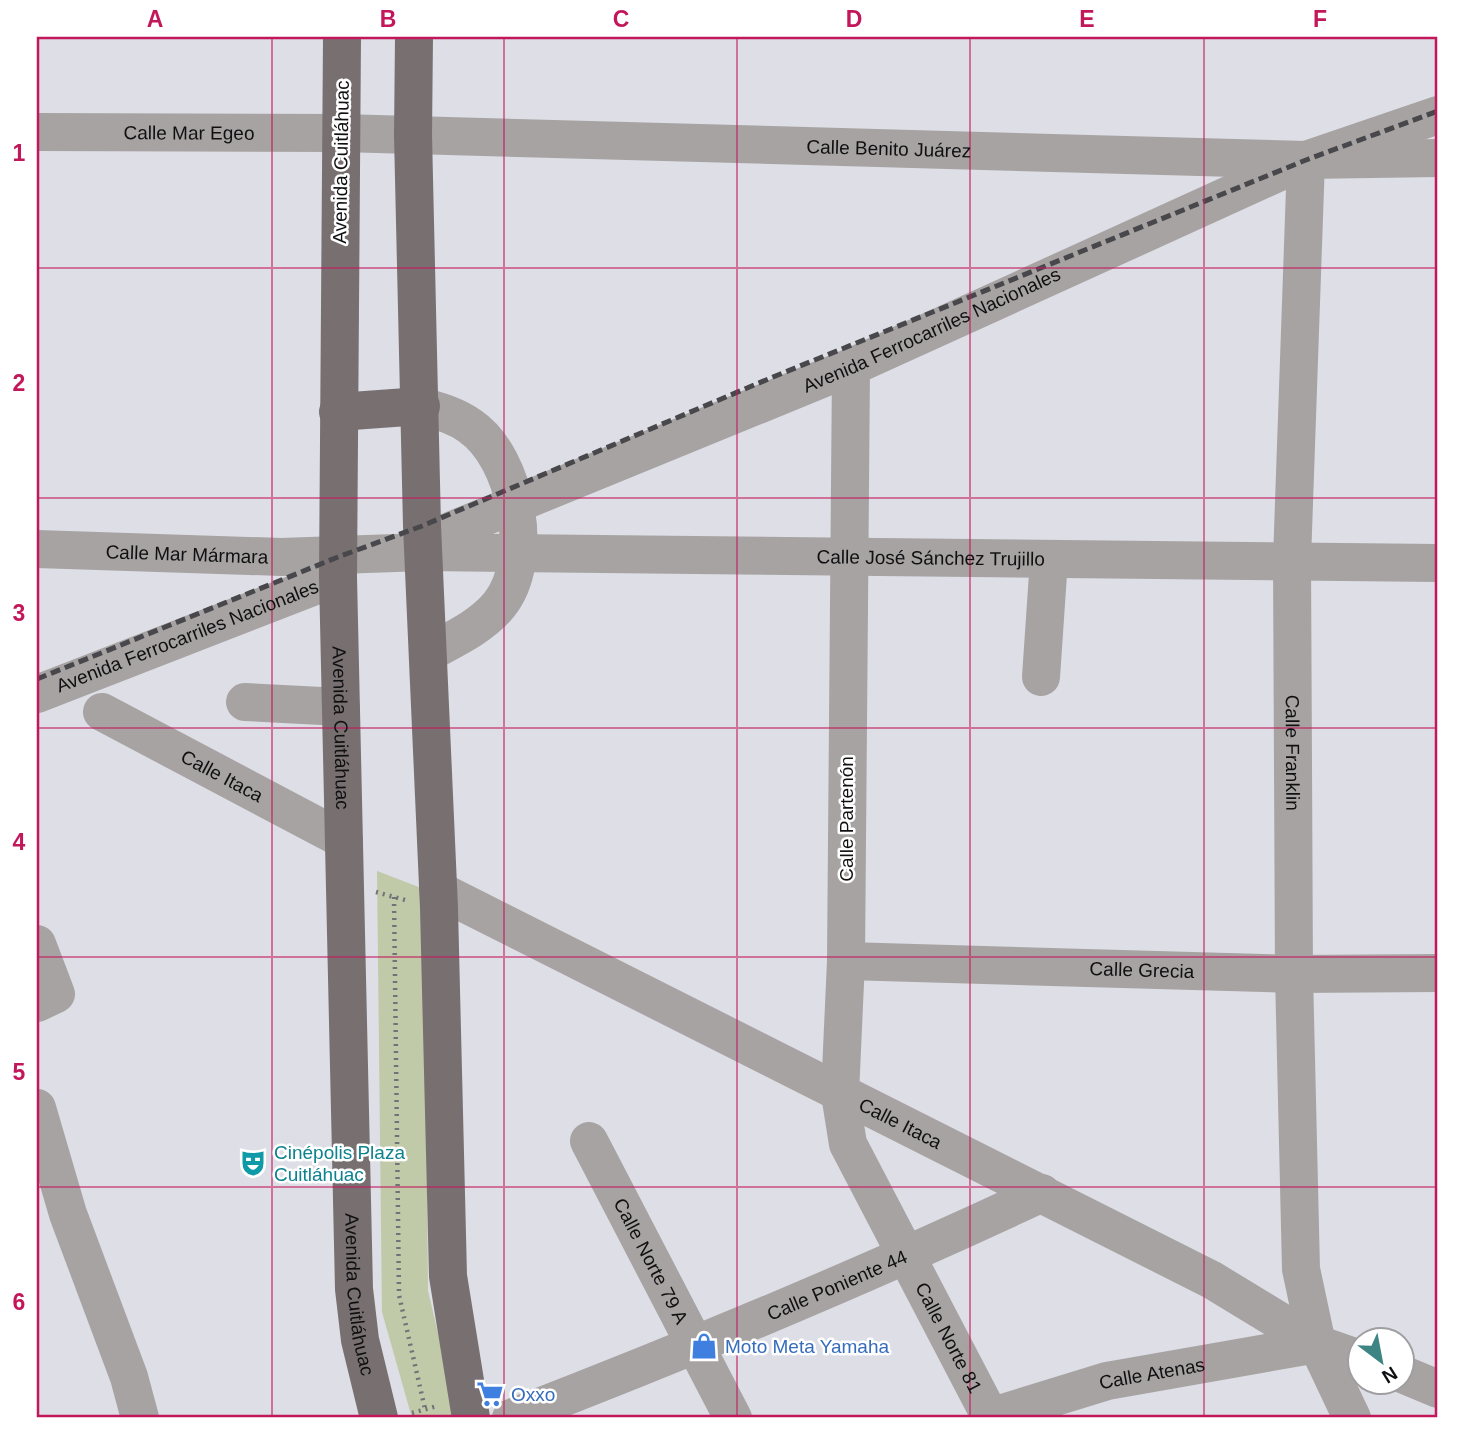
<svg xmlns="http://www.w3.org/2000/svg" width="1475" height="1455" font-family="Arial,sans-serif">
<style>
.green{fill:#c0c9a8}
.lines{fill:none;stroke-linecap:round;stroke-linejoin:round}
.path{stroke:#727378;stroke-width:4.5;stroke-dasharray:2 5;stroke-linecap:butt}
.minor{stroke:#a7a3a2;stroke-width:38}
.major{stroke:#787070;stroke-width:38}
.rail{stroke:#47474c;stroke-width:5;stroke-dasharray:10 5;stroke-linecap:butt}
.grid{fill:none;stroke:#c2185b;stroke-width:2;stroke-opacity:0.55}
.labels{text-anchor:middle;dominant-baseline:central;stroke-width:5;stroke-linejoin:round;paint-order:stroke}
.street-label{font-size:19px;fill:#101013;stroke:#fff}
.culture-label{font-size:19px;fill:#0d838f;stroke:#fff;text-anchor:start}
.shop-label{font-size:19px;fill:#366cbe;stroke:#fff;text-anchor:start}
.neatline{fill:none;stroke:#c2185b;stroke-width:2.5}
.grid-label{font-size:23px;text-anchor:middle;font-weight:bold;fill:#c2185b}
</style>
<rect width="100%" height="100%" fill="#dddee6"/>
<!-- green -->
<path class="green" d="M377,871L424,889L428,1291L458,1418H412L382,1312Z"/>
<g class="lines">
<!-- path -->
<path class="path" d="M376,892L405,900
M394,897L399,1295L425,1409
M412,1413L437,1406"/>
<!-- minor -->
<g class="minor">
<path id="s1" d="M37,132L341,133L1306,160L1438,158"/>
<path id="s2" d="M1306,160L1292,560L1294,974L1301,1269L1317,1344L1352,1418"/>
<path id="s3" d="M851,367L846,961L840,1094L848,1144L991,1418"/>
<path d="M421,406C438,411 455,415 470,426C517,458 536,560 499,605C481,627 452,640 428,653"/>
<path id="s4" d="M423,542L851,367L1306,160L1438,115"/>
<path id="s5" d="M37,549L281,557L424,552L1438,563"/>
<path d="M1041,677L1049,559"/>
<path id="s6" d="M37,694L338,577"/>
<path d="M245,702L341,707"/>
<path id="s7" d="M102,712L344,840"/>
<path id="s8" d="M438,890L1212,1280L1317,1344L1360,1359"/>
<path d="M37,944L56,994L37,1003"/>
<path id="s9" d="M846,961L1294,974L1438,973"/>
<path d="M37,1108L68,1214L129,1377L140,1418"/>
<path id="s10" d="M589,1141L733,1418"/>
<path d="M1402,1374L1438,1389"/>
<path id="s11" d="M990,1417L1107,1381L1317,1344"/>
<path id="s12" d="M511,1418C690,1349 867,1275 1042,1193"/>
</g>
<!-- major -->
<g class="major">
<path id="s13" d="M342,37L338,577L354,1289L360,1340L379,1418"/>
<path d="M414,37L413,135L422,526L439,908L448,1276L471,1418"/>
<path d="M338,412L421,406"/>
</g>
<!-- rail -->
<path class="rail" d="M37,679L338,557L422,526L773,377L1306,160L1438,111"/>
</g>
<!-- grid -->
<path class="grid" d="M272,37V1418M504,37V1418M737,37V1418M970,37V1418M1204,37V1418M37,268H1438M37,498H1438M37,728H1438M37,957H1438M37,1187H1438"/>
<!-- icons -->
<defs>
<g id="theatre-bare" transform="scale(2.1)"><path d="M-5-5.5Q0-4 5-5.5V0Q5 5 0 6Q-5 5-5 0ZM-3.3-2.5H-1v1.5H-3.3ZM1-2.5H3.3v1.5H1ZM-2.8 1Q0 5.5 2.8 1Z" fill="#0f9aa8" stroke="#fff" stroke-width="2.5" paint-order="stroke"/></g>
<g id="shop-bare" transform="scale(2.1)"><path d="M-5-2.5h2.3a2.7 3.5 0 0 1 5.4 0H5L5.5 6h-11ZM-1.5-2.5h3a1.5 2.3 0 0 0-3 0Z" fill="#3f7fe0" stroke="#fff" stroke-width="2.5" paint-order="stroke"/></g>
<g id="supermarket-bare" transform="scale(2.1)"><path d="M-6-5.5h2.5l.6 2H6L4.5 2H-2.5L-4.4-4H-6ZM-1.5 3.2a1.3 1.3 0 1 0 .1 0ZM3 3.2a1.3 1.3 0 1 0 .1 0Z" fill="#3f7fe0" stroke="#fff" stroke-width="2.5" paint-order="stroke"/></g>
</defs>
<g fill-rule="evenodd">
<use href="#theatre-bare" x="253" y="1163"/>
<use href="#shop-bare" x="704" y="1346"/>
<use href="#supermarket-bare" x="490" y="1394"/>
</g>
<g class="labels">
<!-- street labels -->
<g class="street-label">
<text stroke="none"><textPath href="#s1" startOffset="152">Calle Mar Egeo</textPath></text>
<text stroke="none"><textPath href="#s1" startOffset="852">Calle Benito Juárez</textPath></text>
<text transform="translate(341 162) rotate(-89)">Avenida Cuitláhuac</text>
<text stroke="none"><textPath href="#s4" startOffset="551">Avenida Ferrocarriles Nacionales</textPath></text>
<text stroke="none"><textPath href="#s5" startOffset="150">Calle Mar Mármara</textPath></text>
<text stroke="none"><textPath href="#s5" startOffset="894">Calle José Sánchez Trujillo</textPath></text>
<text stroke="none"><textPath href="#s6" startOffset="161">Avenida Ferrocarriles Nacionales</textPath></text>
<text stroke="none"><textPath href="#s13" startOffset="691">Avenida Cuitláhuac</textPath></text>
<text stroke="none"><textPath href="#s2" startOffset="593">Calle Franklin</textPath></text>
<text stroke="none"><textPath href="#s7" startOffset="136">Calle Itaca</textPath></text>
<text transform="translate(846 819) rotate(-90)">Calle Partenón</text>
<text stroke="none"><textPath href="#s9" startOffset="296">Calle Grecia</textPath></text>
<text stroke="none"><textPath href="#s8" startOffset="518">Calle Itaca</textPath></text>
<text stroke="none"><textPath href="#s10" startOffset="135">Calle Norte 79 A</textPath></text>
<text stroke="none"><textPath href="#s12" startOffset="352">Calle Poniente 44</textPath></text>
<text stroke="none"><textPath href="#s13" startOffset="1258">Avenida Cuitláhuac</textPath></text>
<text stroke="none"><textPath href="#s3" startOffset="996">Calle Norte 81</textPath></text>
<text stroke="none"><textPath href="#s11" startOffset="168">Calle Atenas</textPath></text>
</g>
<!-- culture labels -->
<g class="culture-label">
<text x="274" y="1152">Cinépolis Plaza<tspan x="274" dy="22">Cuitláhuac</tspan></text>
</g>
<!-- shop labels -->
<g class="shop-label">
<text x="725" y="1346">Moto Meta Yamaha</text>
<text x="511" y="1394">Oxxo</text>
</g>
</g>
<!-- border -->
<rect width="1475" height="1455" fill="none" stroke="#ffffff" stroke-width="77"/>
<!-- north arrow -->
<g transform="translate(1381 1361) rotate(148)"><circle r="33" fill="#ffffff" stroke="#9f9fa1" stroke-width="2"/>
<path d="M0-5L12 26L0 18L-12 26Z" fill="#3d8585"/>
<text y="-10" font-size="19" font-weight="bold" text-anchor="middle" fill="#101013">N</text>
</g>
<rect x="38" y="38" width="1398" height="1378" class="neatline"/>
<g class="grid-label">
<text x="155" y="27">A</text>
<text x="388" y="27">B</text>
<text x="621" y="27">C</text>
<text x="854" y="27">D</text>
<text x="1087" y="27">E</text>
<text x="1320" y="27">F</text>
<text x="19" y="161">1</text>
<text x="19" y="391">2</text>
<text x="19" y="621">3</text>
<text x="19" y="850">4</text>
<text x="19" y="1080">5</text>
<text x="19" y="1310">6</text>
</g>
</svg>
